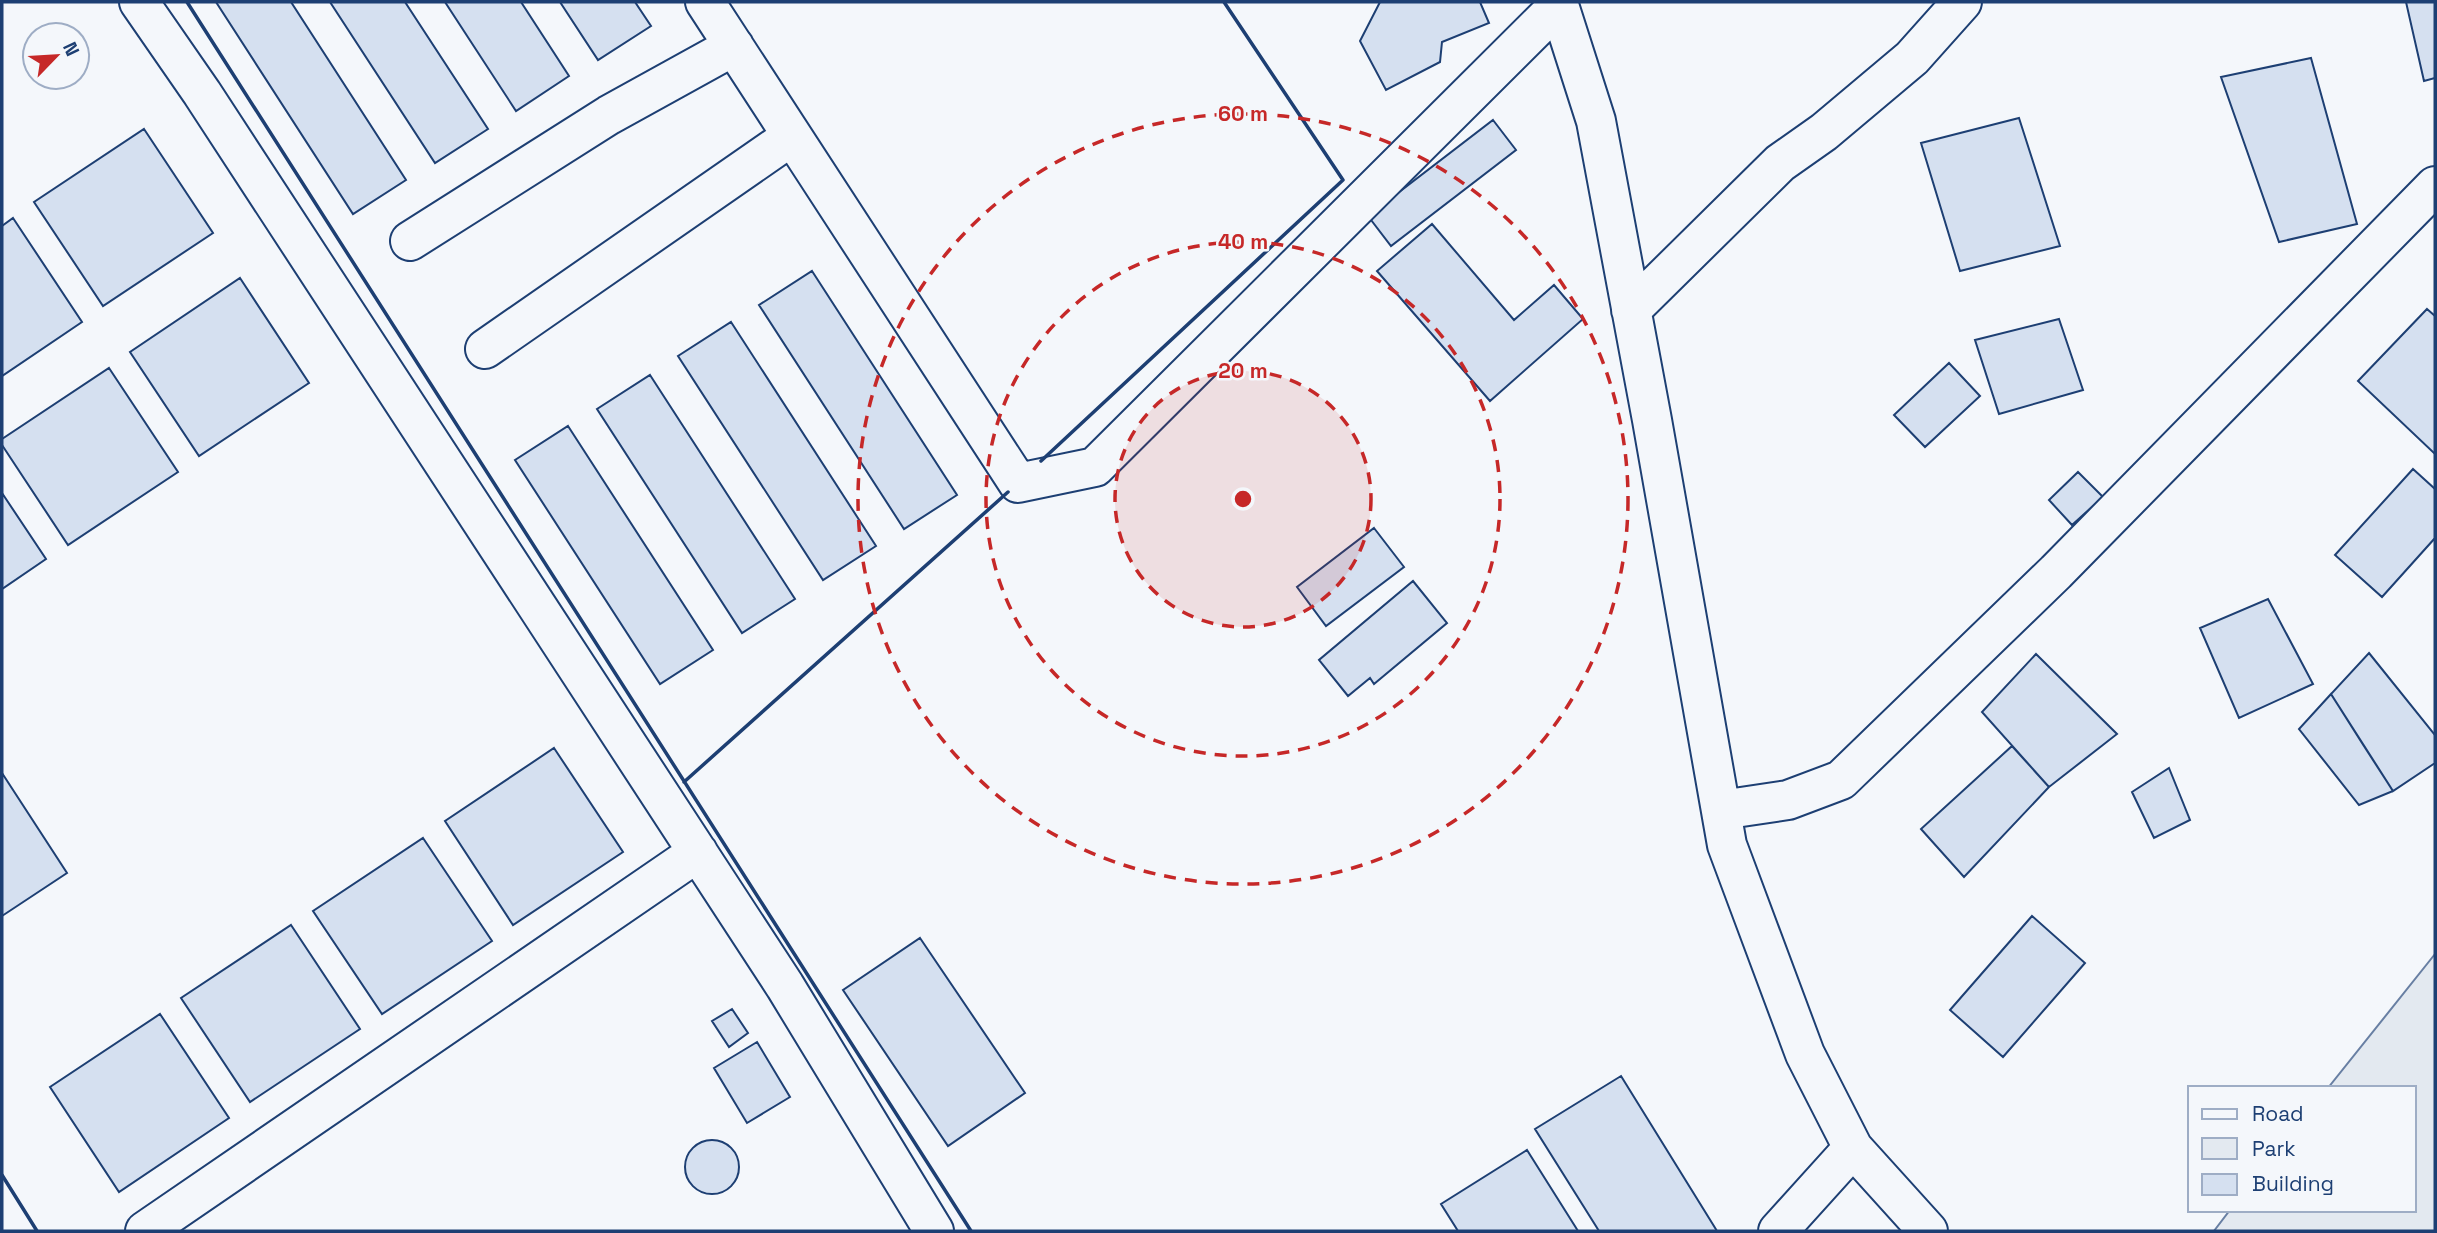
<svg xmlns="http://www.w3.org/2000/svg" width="2437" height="1233" font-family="'Space Grotesk',sans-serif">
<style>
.green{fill:#e3e9f0;stroke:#687fa3;stroke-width:2}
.building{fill:#d5e0f0;stroke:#1d3f73;stroke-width:2}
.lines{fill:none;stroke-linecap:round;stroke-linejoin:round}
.minor-casing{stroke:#1d3f73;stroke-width:42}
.minor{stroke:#f4f7fb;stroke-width:38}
.wall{stroke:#1d3f73;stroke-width:3.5}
.ring{fill:none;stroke:#c62828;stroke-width:3.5;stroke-dasharray:12 9}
.centre{fill:#c62828;stroke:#f4f7fb;stroke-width:3.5}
.ring-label{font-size:21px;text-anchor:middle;font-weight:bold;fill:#c62828;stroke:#f4f7fb;stroke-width:5;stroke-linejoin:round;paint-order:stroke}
</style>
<rect width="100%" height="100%" fill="#f4f7fb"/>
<!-- green -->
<path class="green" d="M2435,954V1231H2214L2230,1210H2414V1088H2328Z"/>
<!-- building -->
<path class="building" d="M216,2H291L406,180L353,214Z
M330,2H405L488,129L435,163Z
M445,2H521L569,76L516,111Z
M560,2H635L651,26L598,60Z
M1380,2H1480L1489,23L1442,42L1440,62L1386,90L1360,41Z
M2406,2H2435V78L2424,81Z
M2311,58L2357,224L2279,242L2221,77Z
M2019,118L2060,246L1960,271L1921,143Z
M1493,120L1516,150L1391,246L1368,216Z
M144,129L213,233L103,306L34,202Z
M13,218L82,322L2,376V226Z
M1432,224L1514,320L1554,285L1583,319L1490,401L1377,271Z
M812,271L957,495L904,529L759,305Z
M240,278L309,383L199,456L130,352Z
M2427,309L2435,316V454L2358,381Z
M2059,319L2083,390L1999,414L1975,340Z
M731,322L876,546L823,580L678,356Z
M1949,363L1980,396L1925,447L1894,415Z
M109,368L178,472L68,545L2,445V439Z
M650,375L795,599L742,633L597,409Z
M568,426L713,650L660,684L515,460Z
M2413,469L2435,489V538L2382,597L2335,555Z
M2078,472L2103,497L2072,525L2049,500Z
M2,493L46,559L2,589Z
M1374,528L1404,567L1326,626L1297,587Z
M1413,581L1447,623L1374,684L1370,678L1348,696L1319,660Z
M2268,599L2313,684L2239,718L2200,628Z
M2369,653L2435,735V763L2393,791L2331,694Z
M2036,654L2117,734L2049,787L1982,712Z
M2331,694L2362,743L2393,791L2359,805L2299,729Z
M2012,746L2049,787L1964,877L1921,829Z
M554,748L623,852L513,925L445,821Z
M2169,768L2190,820L2154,838L2132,792Z
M2,773L67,873L2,916Z
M423,838L492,941L382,1014L313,911Z
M2032,916L2085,963L2003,1057L1950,1010Z
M291,925L360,1029L250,1102L181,998Z
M920,938L1025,1093L948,1146L843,990Z
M732,1009L748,1033L729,1047L712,1021Z
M160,1014L229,1118L119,1192L50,1087Z
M757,1042L790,1097L747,1123L714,1068Z
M1621,1076L1717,1231H1599L1535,1129Z
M685 1167a27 27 0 1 1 54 0a27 27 0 1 1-54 0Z
M1527,1150L1578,1231H1458L1441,1204Z"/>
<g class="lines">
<!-- minor casing -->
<g class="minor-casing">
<path id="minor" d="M139,2L202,93L785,986L934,1231
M705,2L1018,483L1095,467L1559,5
M1558,2L1596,121L1652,420L1727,845L1805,1054L1853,1148L1928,1231
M410,241L609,115L734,46
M1631,310L1780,163L1824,132L1912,58L1962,2
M485,349L792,136
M1721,810L1788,800L1841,780L2056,572L2435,186
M145,1231L698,852
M1778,1231L1853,1148"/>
</g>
<!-- minor -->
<use href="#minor" class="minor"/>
<!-- wall -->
<path class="wall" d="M187,2L971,1231
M1041,461L1343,180L1224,2
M684,782L1008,492
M2,1175L37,1231"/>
</g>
<!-- distance rings -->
<circle cx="1243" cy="499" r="128" fill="#c62828" fill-opacity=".12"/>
<g class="ring">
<circle cx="1243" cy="499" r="128"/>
<circle cx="1243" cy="499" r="257"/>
<circle cx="1243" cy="499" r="385"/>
</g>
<circle cx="1243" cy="499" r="10" class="centre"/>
<g class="ring-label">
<text x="1243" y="121">60 m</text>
<text x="1243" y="249">40 m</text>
<text x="1243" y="378">20 m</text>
</g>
<!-- border -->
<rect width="2437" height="1233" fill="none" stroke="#1d3f73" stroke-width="7"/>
<!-- legend -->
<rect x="2188" y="1086" width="228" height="126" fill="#f4f7fb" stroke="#9eadc5" stroke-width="2"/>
<rect x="2202" y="1109" width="35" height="10" fill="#f4f7fb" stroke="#9eadc5" stroke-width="2"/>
<text x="2252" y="1121" font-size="21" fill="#1d3f73">Road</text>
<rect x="2202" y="1138" width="35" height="21" fill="#e3e9f0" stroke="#9eadc5" stroke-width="2"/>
<text x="2252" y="1156" font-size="21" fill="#1d3f73">Park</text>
<rect x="2202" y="1174" width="35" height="21" fill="#d5e0f0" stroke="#9eadc5" stroke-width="2"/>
<text x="2252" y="1191" font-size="21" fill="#1d3f73">Building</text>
<!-- north arrow -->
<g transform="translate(56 56) rotate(65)"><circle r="33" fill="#f4f7fb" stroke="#9eadc5" stroke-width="2"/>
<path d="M0-5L12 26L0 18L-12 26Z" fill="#c62828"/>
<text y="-10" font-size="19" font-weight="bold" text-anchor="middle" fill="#1d3f73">N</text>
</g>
</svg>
